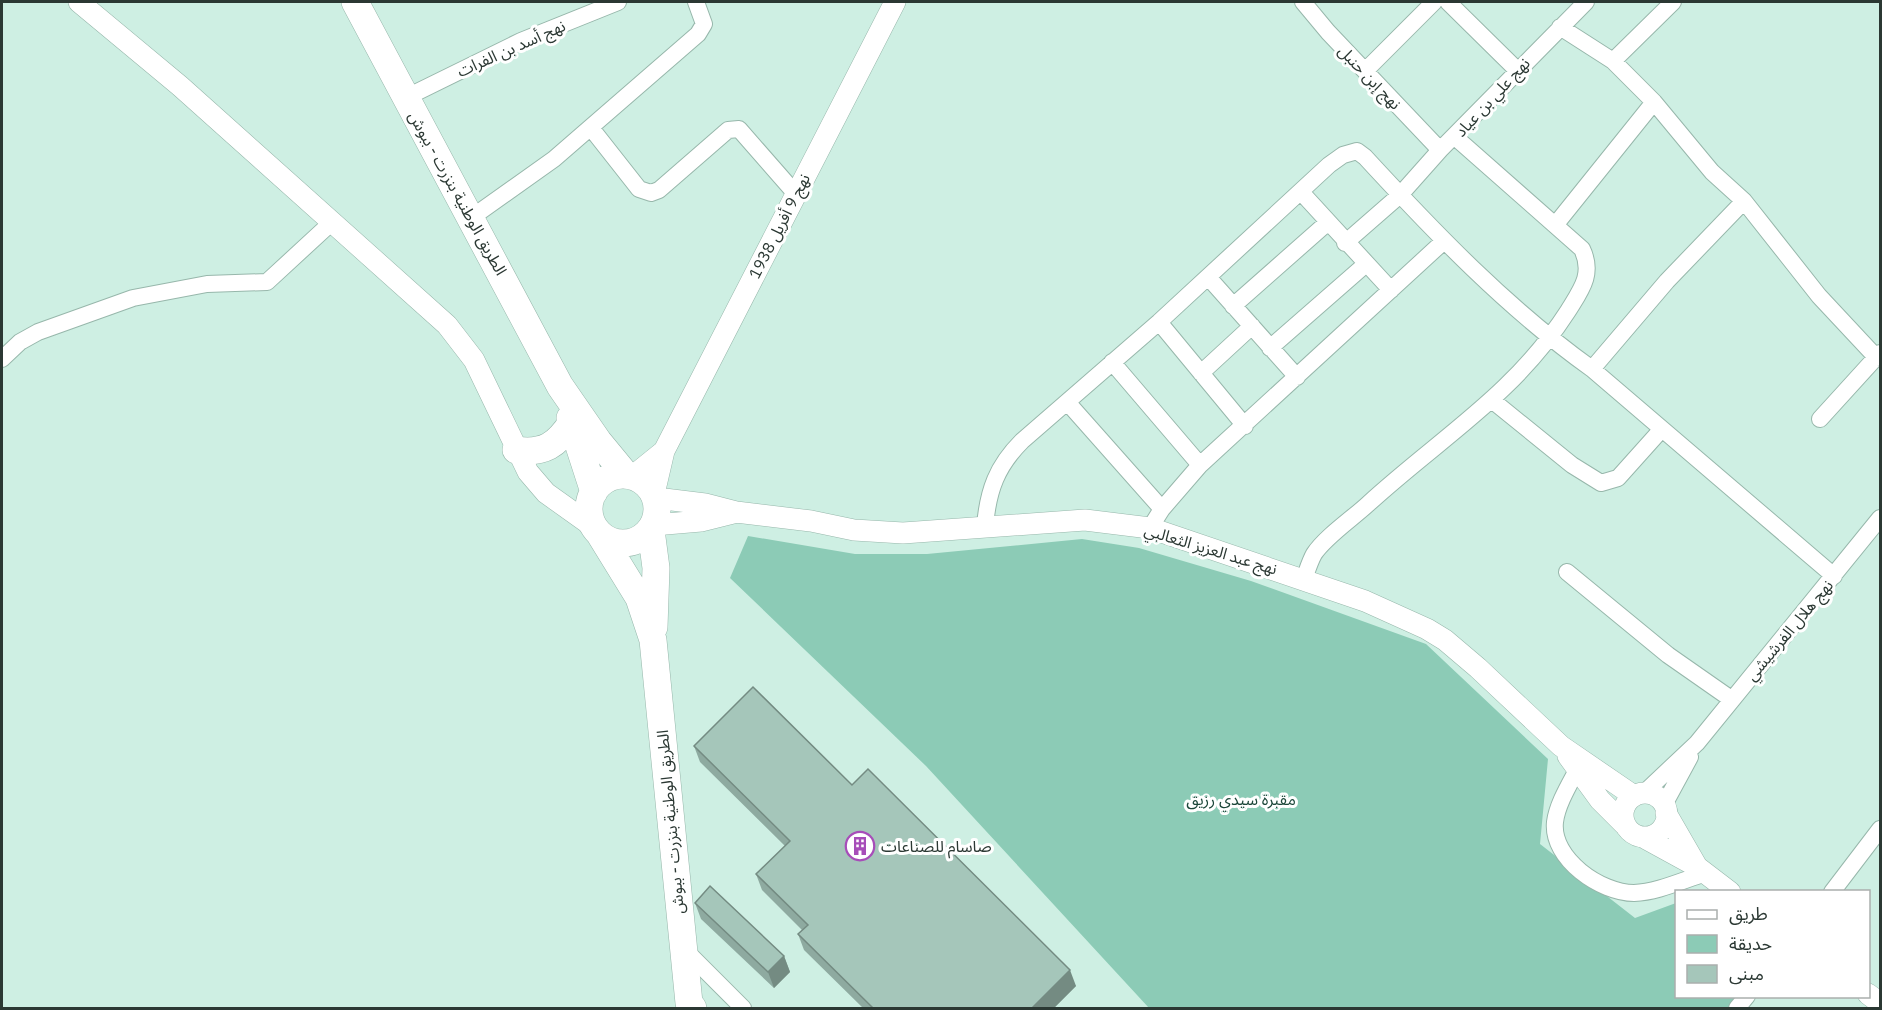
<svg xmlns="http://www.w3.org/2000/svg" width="1882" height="1010" font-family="'IBM Plex Sans','Noto Sans Arabic',sans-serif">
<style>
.green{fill:#8ccbb6}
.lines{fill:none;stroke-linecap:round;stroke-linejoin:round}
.minor-casing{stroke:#97b7ab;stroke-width:18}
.tertiary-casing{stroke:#97b7ab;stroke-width:22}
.primary-casing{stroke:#97b7ab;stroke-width:28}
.minor{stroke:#fff;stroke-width:16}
.tertiary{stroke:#fff;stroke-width:21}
.primary{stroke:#fff;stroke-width:27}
.wall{fill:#8eaaa0}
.shaded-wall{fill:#748b82}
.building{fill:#a5c6ba;stroke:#748b82;stroke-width:1.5}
.labels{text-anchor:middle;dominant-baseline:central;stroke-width:6;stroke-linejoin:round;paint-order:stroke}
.street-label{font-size:16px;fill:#2b3833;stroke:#fff}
.park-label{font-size:16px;fill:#1c473a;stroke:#fff}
.poi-label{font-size:16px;fill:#2b3833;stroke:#fff;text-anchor:start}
</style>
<rect width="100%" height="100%" fill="#ceefe3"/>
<!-- green -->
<path class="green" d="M748,536L855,554H927L1082,539L1139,548L1251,581L1426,644L1548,759L1540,844L1635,918L1676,903V996L1738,997L1729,1008H1149L926,766L730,578Z"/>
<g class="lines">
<!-- minor casing -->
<g class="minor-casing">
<path id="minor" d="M1303,2L1328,32L1440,150
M1448,2L1517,70
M1560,27L1613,61L1654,102L1712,172L1744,201L1819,296L1877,358
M1613,61L1673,2
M1365,71L1434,2
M405,98L521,41L618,2
M591,128L639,189L651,193L659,190L728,130L739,129L795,193
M1301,192L1391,290
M471,218L554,159L698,34L704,24L696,2
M1556,224L1654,102
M1345,243L1400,195L1440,150L1586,2
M1208,277L1297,377
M1233,306L1327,223
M1159,322L1245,426
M1270,348L1366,264
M2,359L20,342L38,332L133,298L207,284L267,282L331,223
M1112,362L1200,465
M1592,369L1667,281L1744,201
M1201,373L1252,326
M1493,401L1572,465L1601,483L1618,478L1661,430
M1068,403L1162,509
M1820,419L1880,353
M985,526C988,490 997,466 1022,441L1159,322L1329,165L1343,155L1357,151L1365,157C1435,233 1508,309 1592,369L1834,576
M1150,528L1162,509L1200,465L1444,241
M1567,572L1668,655L1731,699
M1304,579C1307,571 1310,561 1314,554C1325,537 1353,518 1368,504C1440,438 1514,395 1568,311C1581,290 1594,274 1582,249L1455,137
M1577,770C1569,785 1557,805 1555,822C1551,859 1601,893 1634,893C1658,892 1683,880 1706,873
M1644,793L1697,743L1880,518
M1664,805L1690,757
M1832,892L1880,829
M684,949L743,1008
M1737,1008L1747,996"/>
</g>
<!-- tertiary casing -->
<g class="tertiary-casing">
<path id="tertiary" d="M79,2L180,86L447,325L474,360L528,472L546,493L595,528
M633,476L664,451
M654,494L664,451L895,2
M656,498L705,504L736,512L811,521L854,530L903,533L1085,520L1150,528L1365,601L1427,629L1445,640L1478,668L1561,746L1634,796
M654,525L701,521L733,513
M1568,756L1600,800L1624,824
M1623 815a22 22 0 1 1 44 0a22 22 0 1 1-44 0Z
M1666,813L1696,865
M1643,837L1696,866L1730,892
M1868,994L1880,1003"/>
</g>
<!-- primary casing -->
<g class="primary-casing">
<path id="primary" d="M355,2L560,386L598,441L626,475
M570,418L594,492
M516,450C544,454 557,445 572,422
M589 509a34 34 0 1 1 68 0a34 34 0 1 1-68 0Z
M651,530L656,568L654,627
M599,533L639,598L653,640L689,1003L693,1008"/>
</g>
<!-- minor -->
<use href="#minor" class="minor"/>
<!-- tertiary -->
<use href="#tertiary" class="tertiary"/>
<!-- primary -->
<use href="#primary" class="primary"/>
</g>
<!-- wall -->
<path class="wall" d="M694,746L852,785L1076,986L1054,1008H863L804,950L798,934L802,930L762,890L756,874L785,846L700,762Z
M695,903L784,956L790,972L774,988L701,919Z"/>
<!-- shaded-wall -->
<path class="shaded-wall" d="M784,956L790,972L774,988L768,972Z
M1070,970L1076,986L1054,1008H1032Z"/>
<!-- building -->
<path class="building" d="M753,687L852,785L868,769L1070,970L1032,1008H873L798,934L808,925L756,874L790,841L694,746Z
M710,886L784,956L768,972L695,903Z"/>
<!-- icons -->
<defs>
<g id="building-ring" transform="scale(1.5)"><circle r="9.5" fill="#fff" stroke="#a74db9" stroke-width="1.5"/><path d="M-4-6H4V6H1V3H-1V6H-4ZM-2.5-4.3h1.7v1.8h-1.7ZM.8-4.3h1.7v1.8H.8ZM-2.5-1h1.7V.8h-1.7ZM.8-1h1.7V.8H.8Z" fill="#a74db9"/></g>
</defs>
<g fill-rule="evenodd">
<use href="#building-ring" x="860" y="846"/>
</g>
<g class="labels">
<!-- street labels -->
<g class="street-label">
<text transform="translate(511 48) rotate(-24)">نهج أسد بن الفرات</text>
<text transform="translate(1370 77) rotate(46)">نهج إبن حنبل</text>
<text transform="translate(1492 97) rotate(-47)">نهج علي بن عياد</text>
<text transform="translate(458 193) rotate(61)">الطريق الوطنية بنزرت - ببوش</text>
<text transform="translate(779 226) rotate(-63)">نهج 9 أفريل 1938</text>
<text transform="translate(1211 549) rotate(17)">نهج عبد العزيز الثعالبي</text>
<text transform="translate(1789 630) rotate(-50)">نهج هلال الفرشيشي</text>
<text transform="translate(670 822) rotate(-95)">الطريق الوطنية بنزرت - ببوش</text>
</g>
<!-- park labels -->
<g class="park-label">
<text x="1241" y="799">مقبرة سيدي رزيق</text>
</g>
<!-- poi labels -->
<g class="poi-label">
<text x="881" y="846">صاسام للصناعات</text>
</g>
</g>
<!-- border -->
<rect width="1882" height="1010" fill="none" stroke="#2b3833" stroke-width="6"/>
<!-- legend -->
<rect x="1675" y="890" width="195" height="108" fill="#ffffff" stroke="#aaafad" stroke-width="1.5"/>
<rect x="1687" y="910" width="30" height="9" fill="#ffffff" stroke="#aaafad" stroke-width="1.5"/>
<text x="1729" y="920" font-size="18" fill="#2b3833">طريق</text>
<rect x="1687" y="935" width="30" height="18" fill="#8ccbb6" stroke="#aaafad" stroke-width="1.5"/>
<text x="1729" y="950" font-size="18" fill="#2b3833">حديقة</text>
<rect x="1687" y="965" width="30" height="18" fill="#a5c6ba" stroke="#aaafad" stroke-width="1.5"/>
<text x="1729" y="980" font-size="18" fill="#2b3833">مبنى</text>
</svg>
